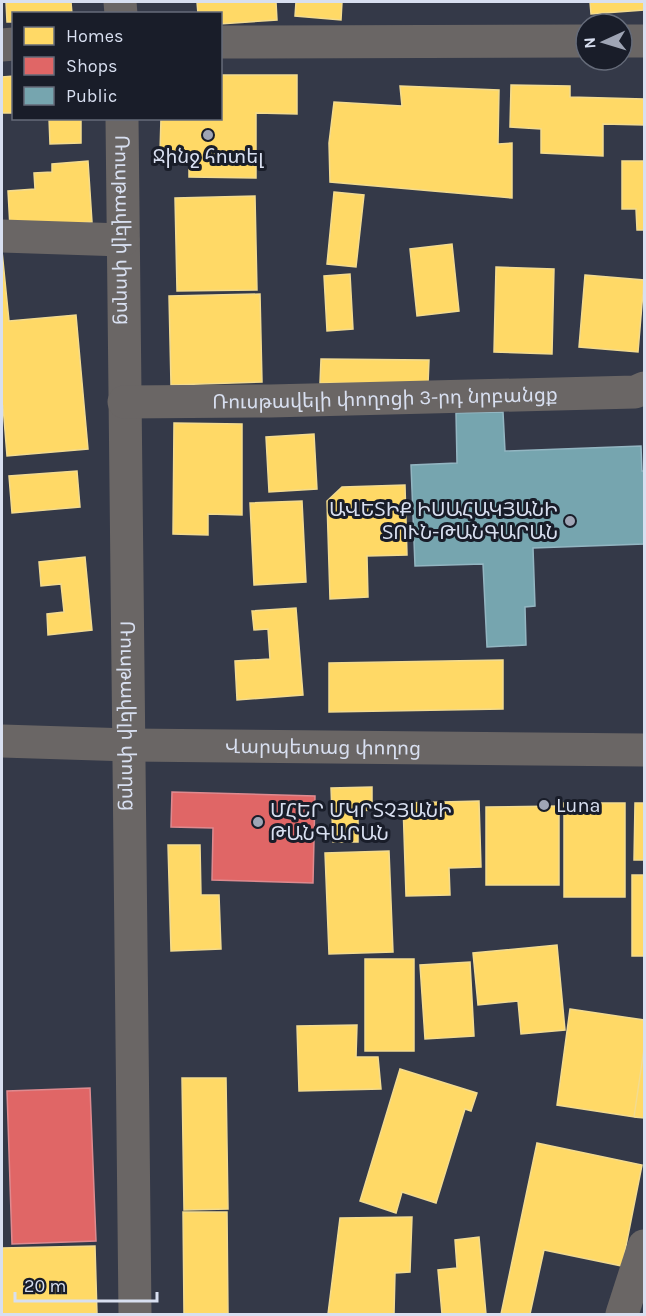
<svg xmlns="http://www.w3.org/2000/svg" width="646" height="1316" font-family="Karla,'Noto Sans Armenian',sans-serif">
<style>
.homes{fill:#ffd966;stroke:#f3db8f;stroke-width:1.5}
.shops{fill:#e06666;stroke:#de8a8f;stroke-width:1.5}
.public{fill:#76a5af;stroke:#93b6c2;stroke-width:1.5}
.lines{fill:none;stroke-linecap:round;stroke-linejoin:round}
.minor{stroke:#6a6665;stroke-width:33}
.poi-dot{fill:#9fa5b5;stroke:#191d29;stroke-width:2}
.labels{text-anchor:middle;dominant-baseline:central;stroke-width:6;stroke-linejoin:round;paint-order:stroke}
.poi-label{font-size:20px;fill:#d8dff0;stroke:#191d29;text-anchor:start}
.street-label{font-size:20px;fill:#d8dff0;stroke:#191d29}
</style>
<rect width="100%" height="100%" fill="#343948"/>
<!-- homes -->
<path class="homes" d="M6,2H71L72,14H14V22H7Z
M197,2H276L277,20L220,24V14H198Z
M296,2H342L341,20L295,16Z
M590,2H644V10L591,14Z
M220,75H297V114L256,113V178L189,177V152H160L161,118H220Z
M14,76V113H2V77Z
M511,85L570,86V97L644,99V125L603,124V156L541,153V129L510,127Z
M400,86L499,90L498,144L512,143V198L330,182L329,143L334,102L402,106Z
M49,118H81V143L50,144Z
M88,161L92,222L10,228L8,191L35,189L34,173L52,172V164Z
M622,161H644V230H637L636,209H622Z
M334,192L364,195L356,267L327,264Z
M255,196L257,290L177,291L175,198Z
M452,244L459,311L417,316L410,249Z
M2,251L9,321L76,315L88,449L7,456L3,406H2Z
M496,267L554,269L552,354L494,352Z
M350,274L353,329L327,331L324,276Z
M585,275L644,280L638,352L579,347Z
M260,294L262,382L171,385L169,296Z
M321,359L429,360L428,384L320,383Z
M174,423L242,424V515L208,514V535L173,534Z
M314,434L317,489L269,492L266,437Z
M77,471L80,507L12,513L9,476Z
M405,485L407,555L367,556L368,597L330,599L327,501L342,487Z
M302,501L306,582L254,585L250,503Z
M85,557L92,630L48,635L47,614L64,612L61,584L41,586L39,562Z
M296,608L303,695L237,700L235,661L270,659L268,629L254,630L252,611Z
M503,660V709L329,712V663Z
M372,787V810L358,811V842H333L331,788Z
M479,801L481,867L449,868L450,895L406,896L403,803Z
M564,803H625V897H564Z
M635,803H644V860H634Z
M559,806V885H486V807Z
M168,845H200L201,895H219L221,949L171,951Z
M389,851L393,952L329,954L325,853Z
M632,875H644V956H632Z
M557,945L565,1030L521,1034L518,1001L478,1005L473,953Z
M365,959H414V1051H365Z
M470,962L474,1036L425,1039L420,965Z
M570,1009L644,1020V1049L634,1117L557,1105Z
M357,1025L356,1057H378L381,1089L299,1091L297,1026Z
M644,1049V1118L634,1117Z
M400,1069L477,1093L471,1111L465,1109L436,1203L402,1192L396,1213L360,1201Z
M182,1078H226L228,1209L184,1210Z
M537,1143L642,1165L622,1266L544,1250L530,1314H501Z
M183,1212H227L228,1314H184Z
M412,1217L410,1272L395,1273L394,1314H328L340,1218Z
M479,1237L486,1314H442L438,1270L457,1268L455,1240Z
M95,1246L97,1314H2V1248Z"/>
<!-- shops -->
<path class="shops" d="M172,792L315,796L313,883L212,880L213,828L171,827Z
M90,1088L96,1241L12,1244L7,1091Z"/>
<!-- public -->
<path class="public" d="M503,412L505,451L641,446L642,471H644V544L533,548L535,606L525,607L526,645L487,647L483,564L415,566L411,465L457,463L456,413Z"/>
<g class="lines">
<!-- minor -->
<g class="minor">
<path d="M120,2L121,14"/>
<path d="M622,41H644"/>
<path d="M220,42L586,41"/>
<path d="M2,45L14,44"/>
<path id="s1" d="M122,118L135,1314"/>
<path d="M2,236L123,240"/>
<path id="s2" d="M124,402L270,401L635,392L644,388"/>
<path id="s3" d="M2,741L130,745L644,750"/>
<path d="M622,1314L644,1246"/>
</g>
</g>
<!-- markers -->
<g class="poi-dot">
<circle cx="208" cy="135" r="6"/>
<circle cx="570" cy="521" r="6"/>
<circle cx="544" cy="805" r="6"/>
<circle cx="258" cy="822" r="6"/>
</g>
<g class="labels">
<!-- poi labels -->
<g class="poi-label">
<text x="208" y="156" text-anchor="middle">Ջինջ հոտել</text>
<text x="558" y="509" text-anchor="end">ԱՎԵՏԻՔ ԻՍԱՀԱԿՅԱՆԻ<tspan x="558" dy="23">ՏՈՒՆ-ԹԱՆԳԱՐԱՆ</tspan></text>
<text x="556" y="805">Luna</text>
<text x="270" y="810">ՄՀԵՐ ՄԿՐՏՉՅԱՆԻ<tspan x="270" dy="23">ԹԱՆԳԱՐԱՆ</tspan></text>
</g>
<!-- street labels -->
<g class="street-label">
<text stroke="none"><textPath href="#s1" startOffset="112">Ռուսթավելի փողոց</textPath></text>
<text stroke="none"><textPath href="#s2" startOffset="261">Ռուսթավելի փողոցի 3-րդ նրբանցք</textPath></text>
<text stroke="none"><textPath href="#s1" startOffset="598">Ռուսթավելի փողոց</textPath></text>
<text stroke="none"><textPath href="#s3" startOffset="321">Վարպետաց փողոց</textPath></text>
</g>
</g>
<!-- border -->
<rect width="646" height="1316" fill="none" stroke="#d8dff0" stroke-width="6"/>
<!-- legend -->
<rect x="12" y="12" width="210" height="108" fill="#191d29" stroke="#656b79" stroke-width="1.5"/>
<rect x="24" y="27" width="30" height="18" fill="#ffd966" stroke="#656b79" stroke-width="1.5"/>
<text x="66" y="42" font-size="18" fill="#d8dff0">Homes</text>
<rect x="24" y="57" width="30" height="18" fill="#e06666" stroke="#656b79" stroke-width="1.5"/>
<text x="66" y="72" font-size="18" fill="#d8dff0">Shops</text>
<rect x="24" y="87" width="30" height="18" fill="#76a5af" stroke="#656b79" stroke-width="1.5"/>
<text x="66" y="102" font-size="18" fill="#d8dff0">Public</text>
<!-- north arrow -->
<g transform="translate(604 42) rotate(266)"><circle r="28" fill="#191d29" stroke="#656b79" stroke-width="1.5"/>
<path d="M0-4.5L10 22L0 15L-10 22Z" fill="#9fa5b5"/>
<text y="-9" font-size="16" font-weight="bold" text-anchor="middle" fill="#d8dff0">N</text>
</g>
<!-- scale -->
<path d="M15 1292v9h142v-9" fill="none" stroke="#d8dff0" stroke-width="3"/>
<text x="24" y="1292" font-size="18" fill="#d8dff0" stroke="#191d29" stroke-width="4.5" paint-order="stroke">20 m</text>
</svg>
